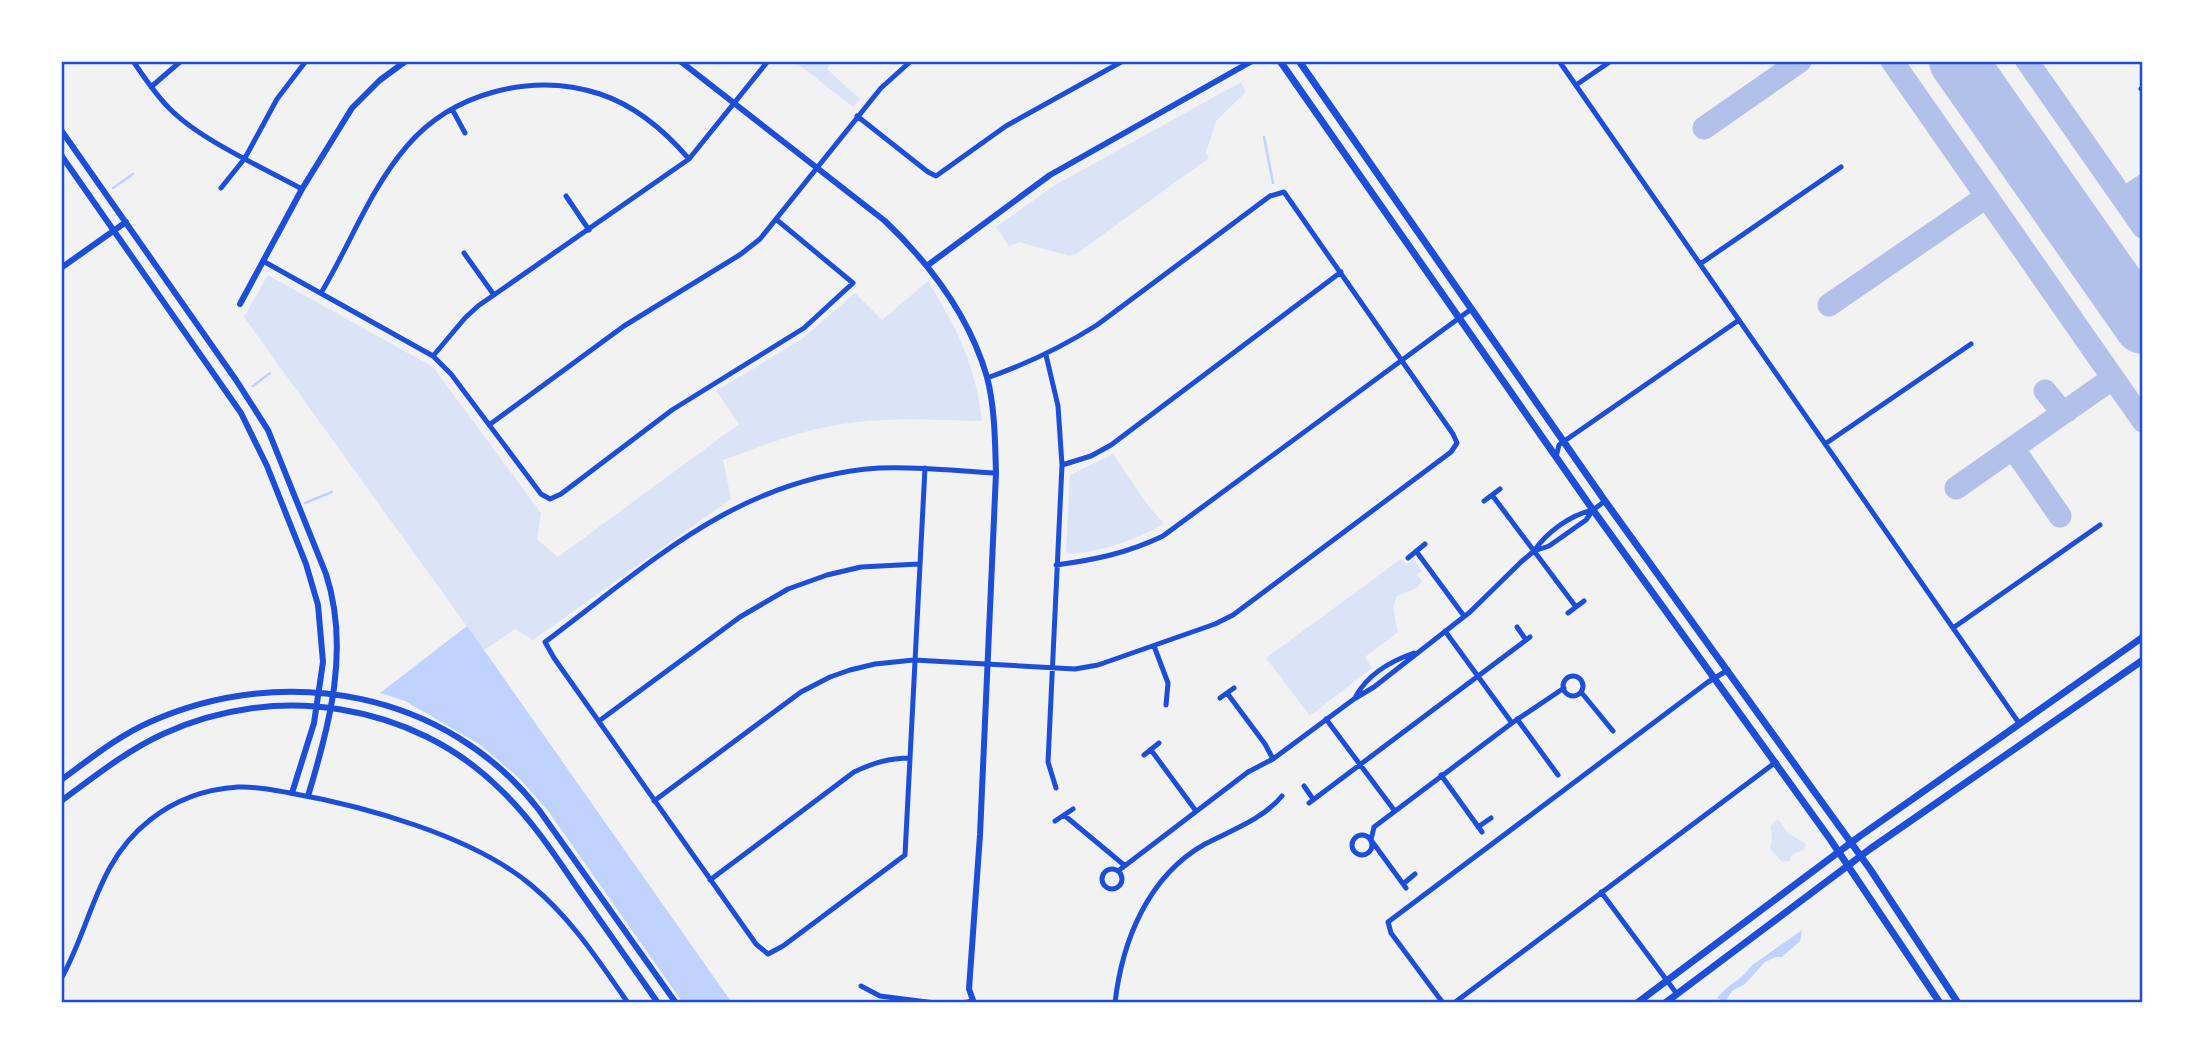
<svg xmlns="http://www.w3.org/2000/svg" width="2204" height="1064" font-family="'Varela Round',sans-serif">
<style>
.green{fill:#dbe4f7}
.water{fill:#bfd3fe}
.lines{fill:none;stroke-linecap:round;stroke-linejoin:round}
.stream{stroke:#bfd3fe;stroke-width:2.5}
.taxiway{stroke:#b2c1ea;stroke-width:23}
.runway{stroke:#b2c1ea;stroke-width:58}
.minor{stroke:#1d4ed8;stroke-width:5}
.tertiary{stroke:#1d4ed8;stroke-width:6}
.secondary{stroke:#1d4ed8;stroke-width:7}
.neatline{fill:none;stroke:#1d4ed8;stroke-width:2.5}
</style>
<rect width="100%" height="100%" fill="#f2f2f2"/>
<!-- green -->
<path class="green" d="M794,61H832L827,69L860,99L853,107Z
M1241,82L1246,92L1216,121L1206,152L1209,158L1076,254L1069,256L1019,242L1009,246L996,227L1055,185Z
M268,275L433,367L541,513L537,539L558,557L739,424L716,391L802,339L855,293L882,320L928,281C958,330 975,364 982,421C934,420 885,417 837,425C798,431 760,447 723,460L731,499L533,640L515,629L484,650L244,317Z
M1113,454L1147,504L1164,524C1136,540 1103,551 1070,554L1066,552L1070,475Z
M1401,559L1406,565L1414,559L1422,571L1417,575L1422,581L1417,588L1397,596L1393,608L1398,632L1365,657L1372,668L1310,716L1266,658Z
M1778,819L1788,833L1806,844L1804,850L1793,854L1789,861L1782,862L1770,849L1772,837L1770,826Z"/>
<!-- water -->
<path class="water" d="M467,626L484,650L732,1003H683L548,811L520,779L479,744L405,701L380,693Z
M1802,930L1800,941L1782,957H1775L1764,963L1745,984L1732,991L1725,1002L1717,998C1727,985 1743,979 1751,966Z"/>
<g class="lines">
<!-- stream -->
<path class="stream" d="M1264,137L1273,183
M113,188L133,174
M253,386L270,373
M305,503L332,492"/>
<!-- taxiway -->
<path class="taxiway" d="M1892,61L2143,421
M2027,61L2143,227
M1704,128L1800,61
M2124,199L2143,186
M1829,305L1986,197
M2045,391L2060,409L2067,411
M2013,448L2060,516
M1956,488L2113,378"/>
<!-- runway -->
<path class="runway" d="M1958,61L2143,325"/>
<!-- minor -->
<path class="minor" d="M133,61C144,77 155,94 169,108C200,140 262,167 302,189
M1559,61L2019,723
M1576,85L1611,61
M151,87L181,61
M2141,89L2143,88
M452,109L465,133
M857,116L928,172L936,176L1006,126L1123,61
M221,188L245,158L277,99L306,61
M566,196L589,230
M464,253L494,295
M263,261L433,356L451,374L541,494L550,499L561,494L672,410L804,328L853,283L777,220
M1700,264L1841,167
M321,293C350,245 370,189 407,146C453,92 533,72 600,94C636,106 665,131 689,159
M1046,355L1058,406L1062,465L1048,762L1056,788
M433,356L465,318L478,306L689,159L768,61
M489,425L624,326L741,254L760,239L881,88L911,61
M1825,444L1971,344
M1556,457L1559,445L1563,442L1739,320
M1062,465L1091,456L1111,445L1341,272
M925,468L905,855L783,946L768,954L756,944L554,658L545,642C652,562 738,478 879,468C918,466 957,471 996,473
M1492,495L1576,607
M1484,501L1500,489
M1416,551L1464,616
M1534,551C1547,532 1570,515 1593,510
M1408,558L1425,544
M1056,565C1094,560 1128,553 1163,536L1470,310
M1568,613L1584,601
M1517,627L1526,640
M1953,628L2100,525
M1445,631L1512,723
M1154,646L1168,683L1166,705
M1563 686a10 10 0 1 1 20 0a10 10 0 1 1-20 0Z
M1581,692L1613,731
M1227,693L1265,744L1273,759
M1356,696C1368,674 1391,661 1414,653
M1220,698L1234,688
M1326,719L1394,810
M1517,719L1558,775
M599,721L740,617L788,589L827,575L861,567L919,564
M1151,750L1196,811
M1144,755L1159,743
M1441,775L1482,832
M1304,786L1313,799
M654,801L801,692L830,677L850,670L875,664L914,660L1075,669L1098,665L1215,624L1233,615L1451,452L1457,443L1453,434L1284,192L1270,196L1097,325C1062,347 1027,364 987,378
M1309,803L1530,637
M1064,815L1124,865
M1055,821L1073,809
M1478,827L1491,818
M1352 845a10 10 0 1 1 20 0a10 10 0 1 1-20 0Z
M1102 879a10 10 0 1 1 20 0a10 10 0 1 1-20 0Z
M1118,871L1248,772L1273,759L1354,699L1374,687L1470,612L1521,562L1534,551L1549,546L1586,520L1593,510L1605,501
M710,880L854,772C873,763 889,758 910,758
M1403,884L1415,874
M1406,888L1371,840L1374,827L1512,723L1564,688
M1601,892L1677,994
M61,979C92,924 96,862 150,820C175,800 206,789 238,787C255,786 273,790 290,793C364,806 473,836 531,885C571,918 599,961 628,1003
M861,986L880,996L935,1003
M963,1003L972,1001
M1115,1003C1122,941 1148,876 1205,844C1232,830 1263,819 1282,796
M1443,1003L1391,933L1388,922L1708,682L1728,670
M1454,1003L1776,762"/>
<!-- tertiary -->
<path class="tertiary" d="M680,61L885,221C931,265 969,315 987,377C995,408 995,441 996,473L980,835L969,989L974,1003
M61,130L236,380L268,430L326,574C350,648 330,724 308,796
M61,155L241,413L267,466L306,564L318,605L323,662L314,723L292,793
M928,265L1050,175L1252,61
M61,268L126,222
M240,304L302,189L352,108L380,80L406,61
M61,780C90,759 118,736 150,722C284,662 447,691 539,810L676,1003
M61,801C94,777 126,751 163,734C274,682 413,702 501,790C530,818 553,852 576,886C603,925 631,964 658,1003"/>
<!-- secondary -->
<path class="secondary" d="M1280,61L1593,510L1830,839L1940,1003
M1299,61L1605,501L1870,869L1958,1003
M1637,1003L1860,836L2143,637
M1665,1003L1870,849L2143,660"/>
</g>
<!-- border -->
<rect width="2204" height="1064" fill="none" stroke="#ffffff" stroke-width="126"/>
<rect x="63" y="63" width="2078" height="938" class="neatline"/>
</svg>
